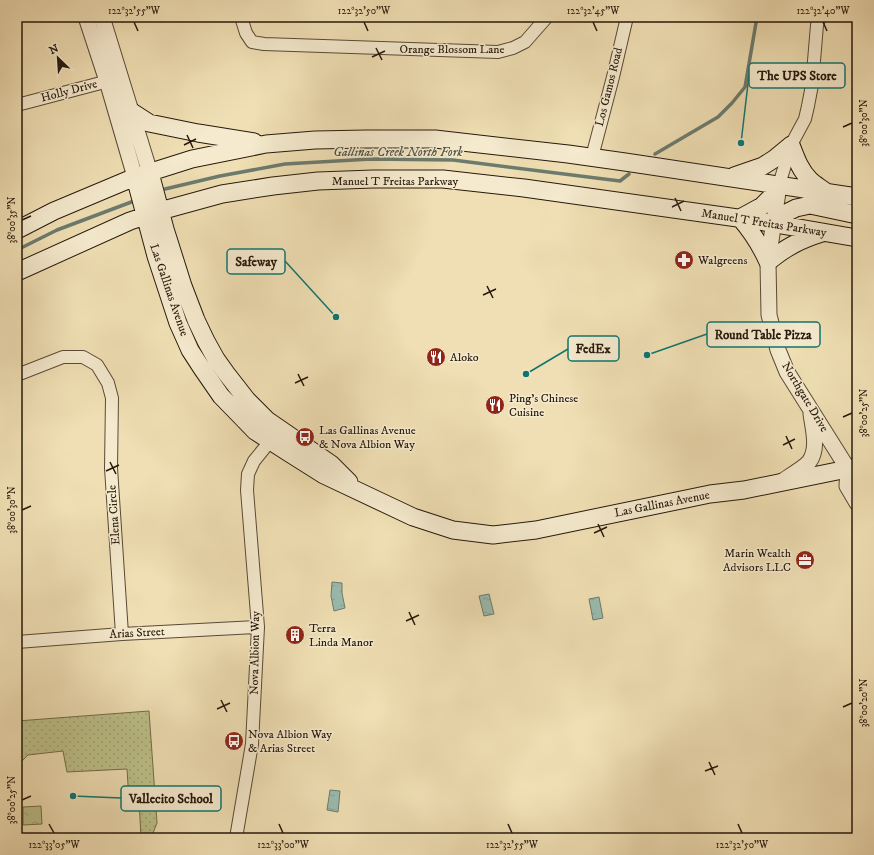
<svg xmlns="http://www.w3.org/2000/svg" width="874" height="855" font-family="'IM FELL DW Pica',serif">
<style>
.grass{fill:url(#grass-dots);stroke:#726d4b}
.park{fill:url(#park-crowns);stroke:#726d4b}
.water{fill:url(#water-ripples);stroke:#6c7b6e}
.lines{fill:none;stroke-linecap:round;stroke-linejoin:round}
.stream{stroke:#6c7b6e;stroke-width:3.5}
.minor-casing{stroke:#584a36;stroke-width:14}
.tertiary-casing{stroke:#584a36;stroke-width:17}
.secondary-casing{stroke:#26190c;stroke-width:19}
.minor{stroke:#f5eace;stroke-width:12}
.tertiary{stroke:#f5eace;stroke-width:15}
.secondary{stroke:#f5eace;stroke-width:17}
.ticks{fill:none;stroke:#26190c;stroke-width:1.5}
.labels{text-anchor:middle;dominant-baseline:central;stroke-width:3;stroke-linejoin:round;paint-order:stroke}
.street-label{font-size:12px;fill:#26190c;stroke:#f5eace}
.poi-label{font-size:12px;fill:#26190c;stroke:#f5eace;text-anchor:start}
.water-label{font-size:13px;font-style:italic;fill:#4f5245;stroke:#f5eace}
.leader{fill:none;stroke:#0f766e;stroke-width:1.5}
.callout-dot{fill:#0f766e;stroke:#f5eace;stroke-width:1.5}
.callout{fill:#f5eace;stroke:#0f766e;stroke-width:1.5}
.callout-label{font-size:13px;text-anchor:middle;font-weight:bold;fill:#26190c}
.neatline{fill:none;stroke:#26190c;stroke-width:1.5}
.ticks-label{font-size:10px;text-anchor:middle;fill:#26190c}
</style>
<defs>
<pattern id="grass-dots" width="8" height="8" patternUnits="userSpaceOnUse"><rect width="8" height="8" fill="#bdc18a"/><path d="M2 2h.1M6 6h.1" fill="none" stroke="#a2a576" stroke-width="1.8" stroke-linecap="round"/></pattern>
<pattern id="park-crowns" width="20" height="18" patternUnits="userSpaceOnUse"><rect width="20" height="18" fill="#bdc18a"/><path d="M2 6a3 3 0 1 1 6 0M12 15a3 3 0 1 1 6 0" fill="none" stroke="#a2a576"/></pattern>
<pattern id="water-ripples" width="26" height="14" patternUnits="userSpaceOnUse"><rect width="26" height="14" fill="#9abcaf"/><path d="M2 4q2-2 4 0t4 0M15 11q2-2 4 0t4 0" fill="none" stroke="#85a195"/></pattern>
</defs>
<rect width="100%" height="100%" fill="#f0dfb4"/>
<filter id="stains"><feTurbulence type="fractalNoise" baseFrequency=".005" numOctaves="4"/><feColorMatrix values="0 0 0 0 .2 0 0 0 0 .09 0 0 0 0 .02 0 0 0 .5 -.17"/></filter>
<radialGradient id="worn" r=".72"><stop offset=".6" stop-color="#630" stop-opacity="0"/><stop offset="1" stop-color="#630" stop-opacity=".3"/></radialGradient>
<!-- grass -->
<path class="grass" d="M149,711L157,823L151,838H141L139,800L129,801L127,769L67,772L63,751L28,755L17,766V721Z"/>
<!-- park -->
<path class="park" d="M41,806L42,824L23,825V807Z"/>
<!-- water -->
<path class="water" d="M332,582L342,583V593L345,608L334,611L331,596Z
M489,594L494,614L484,616L479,596Z
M599,597L603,618L593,620L589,599Z
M330,790L340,791L338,812L327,810Z"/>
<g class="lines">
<!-- stream -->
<path class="stream" d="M655,154L718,117L732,103L745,87L757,17
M165,189L220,176L285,164L371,159L453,160L620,181L629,174
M17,250L57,230L134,201"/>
<!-- minor casing -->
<g class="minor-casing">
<path id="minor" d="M241,17L246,33L252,42L264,44L498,52L513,48L525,42L547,17
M17,105L116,79
M592,157L613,77L627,17
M779,185L791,145L805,119L808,106L812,85L817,25L820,17
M17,375L63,357H83L97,365L108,383L112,398L111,468L122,634
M17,642L122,634L258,627
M236,838L252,744L258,627L247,490L248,474L254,461L275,435"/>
</g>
<!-- tertiary casing -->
<g class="tertiary-casing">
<path id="tertiary" d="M86,17L107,81L135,177
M102,17L150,173
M779,185L768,262L769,315L778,350L787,372L848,469L857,480
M848,469L847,486L857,503
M781,482C788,477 804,468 809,462C819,449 813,429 811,414"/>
</g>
<!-- secondary casing -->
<g class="secondary-casing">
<path id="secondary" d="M132,112L149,123L198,133L254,142
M150,173L165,229L183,286L196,320L206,341L216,359L226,373L247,400L267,420L331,464L349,482
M734,176L763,166L774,159L791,145C796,158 800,170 810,180C814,184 821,188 826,192
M135,177L156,256L178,323L190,350L201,367L221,396L255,431L286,451L324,475L413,517L453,530L493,535L536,530L710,494L744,490L857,467
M740,218C753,233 760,244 768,262C786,247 800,240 822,233
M740,218L762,206L771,197L779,185
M774,223L784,214L796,208L810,205L857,215
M17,230L54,211L135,177L192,159L266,144L315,140L366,139H435L568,154L625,162L857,197
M17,272L130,221L160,211L222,194L273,186L318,181L373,179H443L524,188L759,221L857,238"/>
</g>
<!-- minor -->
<use href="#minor" class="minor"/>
<!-- tertiary -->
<use href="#tertiary" class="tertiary"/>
<!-- secondary -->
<use href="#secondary" class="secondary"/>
</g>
<!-- ticks -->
<path class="ticks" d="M134,22L138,31M364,22L368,31M593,22L597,31M823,22L827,31M376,48L382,60M372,57L385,51M843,127L852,123M187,135L193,148M184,145L196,139M675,198L681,211M672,207L684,201M22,220L31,216M487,286L493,298M483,295L496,289M298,374L304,386M295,383L308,377M843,417L852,413M786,436L792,449M783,445L795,439M110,462L116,474M106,471L119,465M22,510L31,506M598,524L604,537M594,533L607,527M409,612L415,625M406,621L419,615M221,700L227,712M843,707L852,703M217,709L230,703M709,762L715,775M705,771L718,766M22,800L31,796M49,824L54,833M279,824L283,833M508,824L512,833M738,824L742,833"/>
<!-- icons -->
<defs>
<g id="pharmacy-disc" transform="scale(1)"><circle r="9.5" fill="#8f2418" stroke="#f5eace"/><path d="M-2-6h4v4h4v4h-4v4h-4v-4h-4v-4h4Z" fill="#fff"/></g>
<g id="restaurant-disc" transform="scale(1)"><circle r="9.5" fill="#8f2418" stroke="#f5eace"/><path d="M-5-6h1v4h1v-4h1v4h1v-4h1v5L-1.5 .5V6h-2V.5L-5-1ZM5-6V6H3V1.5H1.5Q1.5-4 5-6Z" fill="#fff"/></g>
<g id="bus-disc" transform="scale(1)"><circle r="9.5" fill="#8f2418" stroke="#f5eace"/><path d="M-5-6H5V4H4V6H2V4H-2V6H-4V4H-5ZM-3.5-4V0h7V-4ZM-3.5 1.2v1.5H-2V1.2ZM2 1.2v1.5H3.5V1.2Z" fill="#fff"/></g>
<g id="office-disc" transform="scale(1)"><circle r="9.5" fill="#8f2418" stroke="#f5eace"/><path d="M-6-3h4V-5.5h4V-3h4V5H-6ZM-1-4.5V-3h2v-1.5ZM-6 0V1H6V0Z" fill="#fff"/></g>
<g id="building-disc" transform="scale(1)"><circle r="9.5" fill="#8f2418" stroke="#f5eace"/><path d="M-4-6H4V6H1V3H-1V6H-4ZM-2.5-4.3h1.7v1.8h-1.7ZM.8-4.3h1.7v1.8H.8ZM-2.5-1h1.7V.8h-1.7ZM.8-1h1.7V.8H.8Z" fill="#fff"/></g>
</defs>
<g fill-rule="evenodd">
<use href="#pharmacy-disc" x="684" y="260"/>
<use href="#restaurant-disc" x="436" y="357"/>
<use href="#restaurant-disc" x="495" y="405"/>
<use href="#bus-disc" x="305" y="437"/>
<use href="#office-disc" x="805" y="560"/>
<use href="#building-disc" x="295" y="635"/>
<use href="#bus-disc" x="234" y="741"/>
</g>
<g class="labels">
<!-- street labels -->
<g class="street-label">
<text x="452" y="49">Orange Blossom Lane</text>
<text transform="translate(609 87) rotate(-76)">Los Gamos Road</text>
<text transform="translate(69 91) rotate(-15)">Holly Drive</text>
<text x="395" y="181">Manuel T Freitas Parkway</text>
<text transform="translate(764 223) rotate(9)">Manuel T Freitas Parkway</text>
<text transform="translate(169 290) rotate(71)">Las Gallinas Avenue</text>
<text transform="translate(805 397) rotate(59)">Northgate Drive</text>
<text transform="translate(662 504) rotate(-11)">Las Gallinas Avenue</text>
<text transform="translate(114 515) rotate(-94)">Elena Circle</text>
<text transform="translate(137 633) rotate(-3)">Arias Street</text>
<text transform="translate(255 653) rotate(-89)">Nova Albion Way</text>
</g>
<!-- poi labels -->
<g class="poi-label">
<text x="698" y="260">Walgreens</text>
<text x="450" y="357">Aloko</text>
<text x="509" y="398">Ping's Chinese<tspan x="509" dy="14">Cuisine</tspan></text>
<text x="319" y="430">Las Gallinas Avenue<tspan x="319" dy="14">&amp; Nova Albion Way</tspan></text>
<text x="791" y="553" text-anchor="end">Marin Wealth<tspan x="791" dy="14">Advisors LLC</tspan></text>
<text x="309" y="628">Terra<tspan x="309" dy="14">Linda Manor</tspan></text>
<text x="248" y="734">Nova Albion Way<tspan x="248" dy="14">&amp; Arias Street</tspan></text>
</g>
<!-- water labels -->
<g class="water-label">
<text x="398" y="152">Gallinas Creek North Fork</text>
</g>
</g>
<!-- callouts -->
<path class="leader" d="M741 143L749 75M336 317L285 261M647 355L707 334M526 374L568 349M73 796L121 798"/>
<g class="callout-dot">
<circle cx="741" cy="143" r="4"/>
<circle cx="336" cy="317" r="4"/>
<circle cx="647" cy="355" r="4"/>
<circle cx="526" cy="374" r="4"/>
<circle cx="73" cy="796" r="4"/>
</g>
<g class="callout">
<rect x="749" y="63" width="96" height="25" rx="4"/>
<rect x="227" y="249" width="58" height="25" rx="4"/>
<rect x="707" y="322" width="113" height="25" rx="4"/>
<rect x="568" y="336" width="51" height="25" rx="4"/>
<rect x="121" y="786" width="100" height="25" rx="4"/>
</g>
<g class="callout-label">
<text x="797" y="80">The UPS Store</text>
<text x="256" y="266">Safeway</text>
<text x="763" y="339">Round Table Pizza</text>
<text x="593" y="353">FedEx</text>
<text x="171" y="803">Vallecito School</text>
</g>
<!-- margin -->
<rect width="874" height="855" fill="none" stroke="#f0dfb4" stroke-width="44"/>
<!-- north arrow -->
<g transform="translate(58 58) rotate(335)" stroke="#f5eace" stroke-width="3" paint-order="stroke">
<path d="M0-3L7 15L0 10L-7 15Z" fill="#26190c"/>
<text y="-6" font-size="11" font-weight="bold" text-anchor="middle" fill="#26190c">N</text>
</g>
<rect x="22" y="22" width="830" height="811" class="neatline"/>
<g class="ticks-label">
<text x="134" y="14">122°32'55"W</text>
<text x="364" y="14">122°32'50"W</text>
<text x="593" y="14">122°32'45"W</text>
<text x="823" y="14">122°32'40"W</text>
<text transform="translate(863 123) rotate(-90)" y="4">38°00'30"N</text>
<text transform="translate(11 220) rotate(-90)" y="4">38°00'35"N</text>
<text transform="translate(863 413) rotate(-90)" y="4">38°00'25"N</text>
<text transform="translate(11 510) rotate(-90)" y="4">38°00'30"N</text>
<text transform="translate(863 703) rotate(-90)" y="4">38°00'20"N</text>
<text transform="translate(11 800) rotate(-90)" y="4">38°00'25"N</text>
<text x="54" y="848">122°33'05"W</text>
<text x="283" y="848">122°33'00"W</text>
<text x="512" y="848">122°32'55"W</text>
<text x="742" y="848">122°32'50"W</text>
</g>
<rect width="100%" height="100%" filter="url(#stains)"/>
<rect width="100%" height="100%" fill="url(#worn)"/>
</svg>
